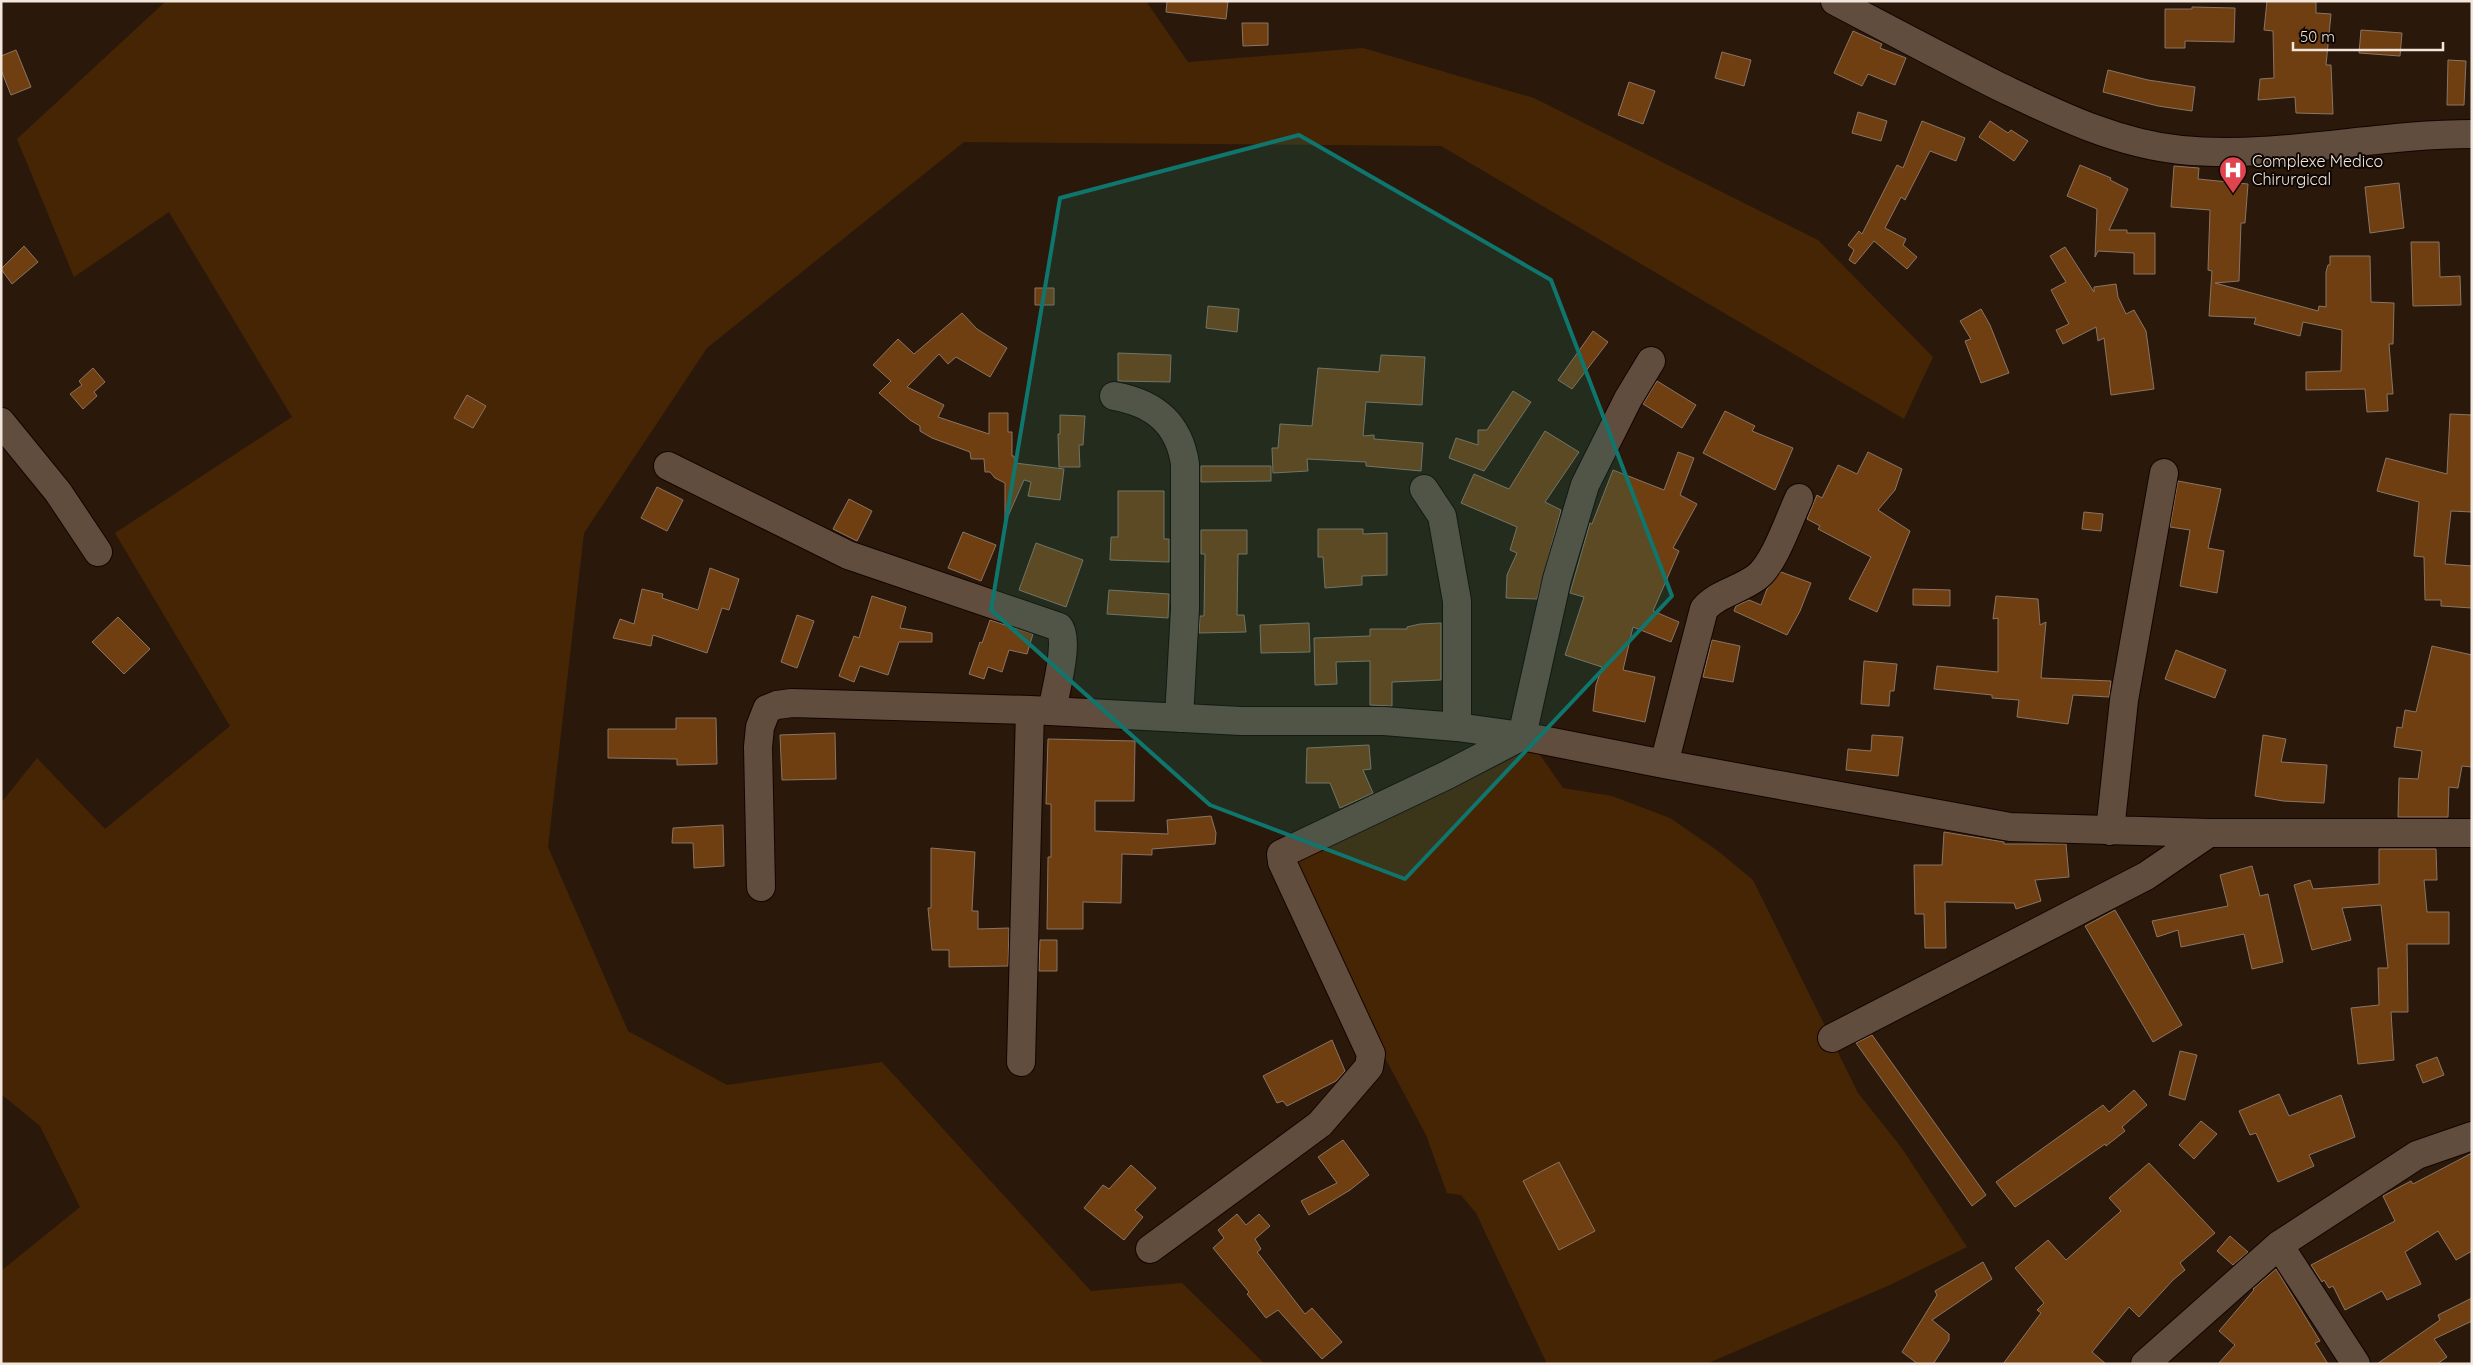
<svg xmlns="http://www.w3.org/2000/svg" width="2473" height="1365" font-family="Quicksand,sans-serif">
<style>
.green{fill:#462505}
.building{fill:#6f3f11;stroke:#8a7464}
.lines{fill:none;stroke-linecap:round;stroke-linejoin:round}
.minor-casing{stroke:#120400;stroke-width:30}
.minor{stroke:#614d3e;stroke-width:28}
.marked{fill:#0f766e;fill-opacity:0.2;stroke:#0f766e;stroke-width:4;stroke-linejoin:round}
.labels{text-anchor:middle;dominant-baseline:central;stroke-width:4;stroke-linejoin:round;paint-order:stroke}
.poi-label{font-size:16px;fill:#f2e6dd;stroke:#0d0603;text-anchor:start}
</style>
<rect width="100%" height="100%" fill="#2a190b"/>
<!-- green -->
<path class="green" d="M166,1H1146L1188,62L1363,48L1534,98L1818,240L1933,357L1904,419L1441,146L964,142L707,348L584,533L548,847L628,1031L727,1085L882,1062L1091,1291L1182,1283L1265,1364H1V1271L80,1207L40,1126L1,1094V803L37,758L105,829L230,726L115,533L292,417L169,212L74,277L17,139Z
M1529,739L1563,788L1612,796L1670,818L1718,851L1753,880L1858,1093L1901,1147L1967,1247L1890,1285L1706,1364H1547L1476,1213L1461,1195L1447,1193L1426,1135L1382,1052L1281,846Z"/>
<!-- building -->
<path class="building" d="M1167,1H1228L1226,19L1166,12Z
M2267,1H2316V13L2331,14L2326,65H2331L2333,114L2296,113L2295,97L2258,100L2260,79L2274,78L2273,31L2264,30Z
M2192,7L2235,8L2234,42L2185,41V48H2165V9H2192Z
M1242,23H1268V45L1243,46Z
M2361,30L2402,33L2400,56L2359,53Z
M1853,31L1882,44L1880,48L1906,58L1895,85L1868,74L1862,86L1834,73Z
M16,50L31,87L11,95L1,70V56Z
M1722,52L1751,60L1744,86L1715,78Z
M2448,60L2466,61L2464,105H2447Z
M2108,70L2148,80L2195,87L2192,111L2158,106L2103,92Z
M1629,82L1655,91L1643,124L1618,115Z
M1858,112L1887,121L1881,141L1852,133Z
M1922,121L1965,138L1956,161L1930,151L1905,200L1901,197L1885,228L1906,239L1903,245L1917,257L1907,269L1874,241L1855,264L1849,260L1854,250L1848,245L1859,231L1862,234L1897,165L1903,168Z
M1990,121L2008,133L2011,130L2028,141L2014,161L1979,137Z
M2080,165L2111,178L2110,180L2128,189L2109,230H2127V233H2155V274H2134V253L2098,251L2095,257L2097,209L2067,196Z
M2174,166L2199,168L2198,179L2248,184L2245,223H2241L2239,281L2215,283L2318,311L2319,306L2326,307V272L2328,265H2330V256H2370L2371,302L2394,303L2393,344H2389L2393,394H2387L2388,411L2367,412L2365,389L2306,390V372L2341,371L2342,330L2303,322L2300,336L2254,324L2256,318L2209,316L2212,271L2208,270L2210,210L2171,207Z
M2399,183L2404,228L2370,233L2365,187Z
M2411,242H2439L2440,277L2460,276L2461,305L2413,306Z
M24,246L38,262L12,284L1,269Z
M2065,247L2094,292V287L2116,284L2118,297L2126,314L2134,310L2146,331L2154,389L2111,395L2104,338L2098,341L2096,327L2063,344L2056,330L2069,324L2051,290L2066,282L2050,256Z
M1035,288H1054V305H1035Z
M1208,306L1239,309L1237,332L1206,328Z
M1981,309L1990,325L2009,373L1981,383L1965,341L1971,339L1960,321Z
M962,313L977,329L1007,348L990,377L956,357L948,364L939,354L907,387L944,405L938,417L989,434V413H1008V432H1012V456H1014L1015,463L1064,469L1060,500L1028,496L1031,482L1024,480L1005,523V483L995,478L990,472H985L984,459H971L970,452L932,438L920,431V426L910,420L879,393L891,381L873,365L898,339L914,354Z
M1593,331L1608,342L1572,389L1558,380Z
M1118,353L1171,355L1170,382L1118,381Z
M1381,355L1425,357L1422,405L1366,402L1363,436L1374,435V439L1423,443L1421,471L1366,466V462L1307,459L1308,471L1273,473L1272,448H1278L1280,424L1312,426L1318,368L1379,372Z
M93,368L105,382L94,392L97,396L83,409L70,394L82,385L79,381Z
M1657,381L1696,405L1682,428L1643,404Z
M1513,391L1531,402L1484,471L1449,458L1456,438L1478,445V430H1487Z
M467,395L486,406L473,428L454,418Z
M1725,411L1755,426L1752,431L1793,448L1775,490L1703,453Z
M2450,414L2472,415V512L2451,511L2445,564L2472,566V608L2441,606V600H2425L2424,557L2414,556L2419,502L2377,491L2386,458L2447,474Z
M1060,415L1085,416L1083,445H1079L1080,467H1059L1058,434H1060Z
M1545,431L1579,452L1545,502L1561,510L1537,599L1506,598L1507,575L1517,553L1510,550L1517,527L1461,503L1474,474L1509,489Z
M1678,452L1694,458L1680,495L1697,504L1673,548L1679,551L1653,611L1679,622L1671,642L1633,627L1623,670L1655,677L1645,722L1593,711L1596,685L1602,667L1565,655L1584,597L1570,593L1590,523L1592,524L1613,470L1664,490Z
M1868,452L1902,469L1895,490L1878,510L1910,531L1877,612L1849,599L1871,557L1818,529L1820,526L1807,519L1817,495L1822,498L1838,465L1857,474Z
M1201,466H1271V481L1201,482Z
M2178,481L2221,489L2208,548L2224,551L2217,593L2180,586L2190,530L2170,527Z
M657,487L683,500L667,531L641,518Z
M1118,491H1164V539H1169V562L1110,560L1111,537H1118Z
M849,499L872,511L857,541L833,529Z
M2084,512L2103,514L2101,531L2082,529Z
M1318,529H1363V534L1387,533V575L1362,576V585L1325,588L1323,557H1318Z
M1201,530H1247V554H1238L1237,615H1244L1246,632L1199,633L1200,616H1204L1205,554H1201Z
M963,532L996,545L981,581L948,568Z
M1036,543L1083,560L1066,607L1019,590Z
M710,568L739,579L729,610L722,608L707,653L653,635L651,646L613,638L620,619L634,624L642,589L663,594L662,598L698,610Z
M1781,572L1811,583L1800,611L1787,635L1734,611L1736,606L1749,600L1761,605L1767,589Z
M1913,589L1950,590V606L1913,605Z
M1109,590L1169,594L1168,618L1107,614Z
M872,596L906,607L900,628L932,633V642H899L888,675L860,666L854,682L839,676L854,636L859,638Z
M1996,596L2038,599L2040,625L2046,622L2041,678L2111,681L2109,697L2073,695L2068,724L2017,717L2019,700L1992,698V695L1934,689L1937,666L1998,672V618L1993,619Z
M797,615L814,621L797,668L781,662Z
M118,617L150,649L124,674L92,642Z
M990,620L1033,634L1027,654L1009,650L1002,672L988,667L984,679L969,674L980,642L982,643Z
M1309,623L1310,652L1261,653L1260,625Z
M1441,623V680L1392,682V706L1370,705V661L1336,662L1337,684L1315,685L1314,638L1370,636V629H1407V627L1420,624Z
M1712,640L1740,646L1733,682L1703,677Z
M2432,646L2472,655V767L2462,766L2458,788L2449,787L2448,817H2398L2399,778L2418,779L2422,751L2394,747L2397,727L2402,728L2405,710L2416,712Z
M2176,650L2226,670L2215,698L2165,679Z
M1864,661L1897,664L1894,691H1890L1889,706L1861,704Z
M676,718H716L717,764L677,765V759L608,758V729H676Z
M835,733L836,779L782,780L780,735Z
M1872,735L1903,737L1898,776L1846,770L1848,749L1871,751Z
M2263,735L2286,739L2281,762L2327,765L2324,803L2283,801L2255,796Z
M1048,739L1135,741L1134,801H1095V831L1168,834L1167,820L1211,816L1216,833L1215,844L1152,849V855L1122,854L1121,903L1083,902V929H1047L1048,857H1051V804H1046Z
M1369,745L1371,769L1363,770L1373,793L1340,808L1330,783H1306L1307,748Z
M723,825L724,866L694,868L693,843H672L673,828Z
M1944,832L2004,842V844H2066L2069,877L2035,880L2041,901L2016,909L2014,903L1945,902L1946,948H1925L1924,914H1915L1914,865H1942Z
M931,848L975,852L972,911H978V929L1009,928L1008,966L949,967V950H932L928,908H931Z
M2379,849H2436L2437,880H2424L2427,912H2449V944H2407L2408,1012H2391L2394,1060L2358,1064L2351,1008L2379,1005L2378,968H2388L2381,905L2342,908L2351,940L2312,950L2294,885L2310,880L2313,889L2379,884Z
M2252,866L2260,896L2268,894L2283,962L2252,969L2244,934L2181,947L2178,930L2157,937L2152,921L2228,906L2220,875Z
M2115,910L2182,1025L2153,1042L2085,926Z
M1040,940H1057V971H1039Z
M1872,1035L1986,1195L1972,1206L1856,1043Z
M1332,1040L1345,1071L1336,1081L1287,1106L1283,1101L1277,1103L1263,1076Z
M2180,1051L2197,1055L2185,1100L2169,1095Z
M2437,1057L2444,1075L2423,1083L2416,1065Z
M2134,1090L2147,1105L2122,1127L2125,1131L2106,1146L2105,1144L2015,1207L1996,1182L2103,1105L2109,1112Z
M2279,1094L2289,1116L2341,1095L2355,1137L2309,1155L2314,1166L2278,1182L2256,1133L2250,1135L2239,1111Z
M2201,1121L2217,1134L2194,1159L2179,1145Z
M1343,1140L1369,1175L1350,1190L1309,1215L1301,1201L1337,1183L1318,1157Z
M2472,1153V1251L2456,1260L2438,1231L2405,1252L2421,1284L2387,1300L2382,1291L2345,1310L2333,1286L2329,1288L2324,1280L2322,1282L2311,1265L2395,1221L2383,1196L2411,1181L2413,1184Z
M1559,1162L1595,1231L1559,1250L1523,1181Z
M2149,1163L2215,1233L2180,1263L2185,1270L2173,1280L2139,1317L2129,1307L2092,1352L2106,1364H2003L2041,1313L2037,1310L2044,1303L2015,1268L2048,1240L2066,1260L2121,1211L2109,1198Z
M1131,1165L1156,1188L1135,1210L1143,1217L1124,1240L1084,1208L1103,1185L1109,1189Z
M1237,1214L1246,1225L1259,1214L1270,1226L1255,1239L1261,1249L1257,1252L1305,1314L1312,1308L1342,1342L1322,1359L1278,1310L1266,1318L1247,1294L1249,1292L1213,1248L1224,1238L1218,1230Z
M2230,1236L2248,1252L2233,1265L2217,1251Z
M1983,1262L1992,1279L1932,1320L1949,1334V1340L1933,1364H1918L1902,1352L1937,1295L1935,1291Z
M2276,1269L2320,1341L2315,1343L2328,1364H2218L2235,1345L2219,1331L2254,1290L2253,1289Z
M2472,1298V1321L2434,1339L2447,1357L2437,1364H2377L2440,1320L2438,1315Z"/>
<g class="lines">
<!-- minor casing -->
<g class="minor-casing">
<path id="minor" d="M1835,1C1890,30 1945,59 2000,87C2059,115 2115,143 2181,150C2278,159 2375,134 2472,134
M1114,396C1154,403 1179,423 1185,464V609L1179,718
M1,422L58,492L98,552
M668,466L848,555L1059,627C1070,639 1055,693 1052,711
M1424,489L1442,516L1457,601V727
M1664,764L1704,609C1718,593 1740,590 1757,577C1775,563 1789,519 1799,498
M2110,831L2124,700L2164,473
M761,887L758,747L760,727L767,709L777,705L792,703L1030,710L1241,721H1384L1457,727L1522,736L1664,764L2010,827L2209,833H2472
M1832,1038L2146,876L2209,833
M1021,1062L1030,710
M2279,1245L2356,1364
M1150,1249L1320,1124L1369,1067L1371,1054L1282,862L1281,854L1447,775L1522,736L1557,579L1585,485L1628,399L1651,361
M2145,1364L2279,1245L2417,1155L2472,1136"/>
</g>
<!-- minor -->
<use href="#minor" class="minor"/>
</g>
<!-- marked area -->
<path class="marked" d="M1299,135L1551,280L1672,596L1405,879L1210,805L991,610L1060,198Z"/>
<!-- icons -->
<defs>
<g id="hospital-pin" transform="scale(1.4375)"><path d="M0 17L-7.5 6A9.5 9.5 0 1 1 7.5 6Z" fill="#e0444e" stroke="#0d0603"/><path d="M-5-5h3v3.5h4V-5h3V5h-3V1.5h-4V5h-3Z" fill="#fff"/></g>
</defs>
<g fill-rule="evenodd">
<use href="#hospital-pin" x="2233" y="170"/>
</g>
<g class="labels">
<!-- poi labels -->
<g class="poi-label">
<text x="2252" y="161">Complexe Medico<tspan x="2252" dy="18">Chirurgical</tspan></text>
</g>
</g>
<!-- border -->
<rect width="2473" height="1365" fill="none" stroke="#f2e6dd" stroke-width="5"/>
<!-- scale -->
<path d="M2293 42v8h150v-8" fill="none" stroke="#f2e6dd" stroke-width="2.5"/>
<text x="2300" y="42" font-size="15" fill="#f2e6dd" stroke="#0d0603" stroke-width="4" paint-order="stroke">50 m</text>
</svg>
